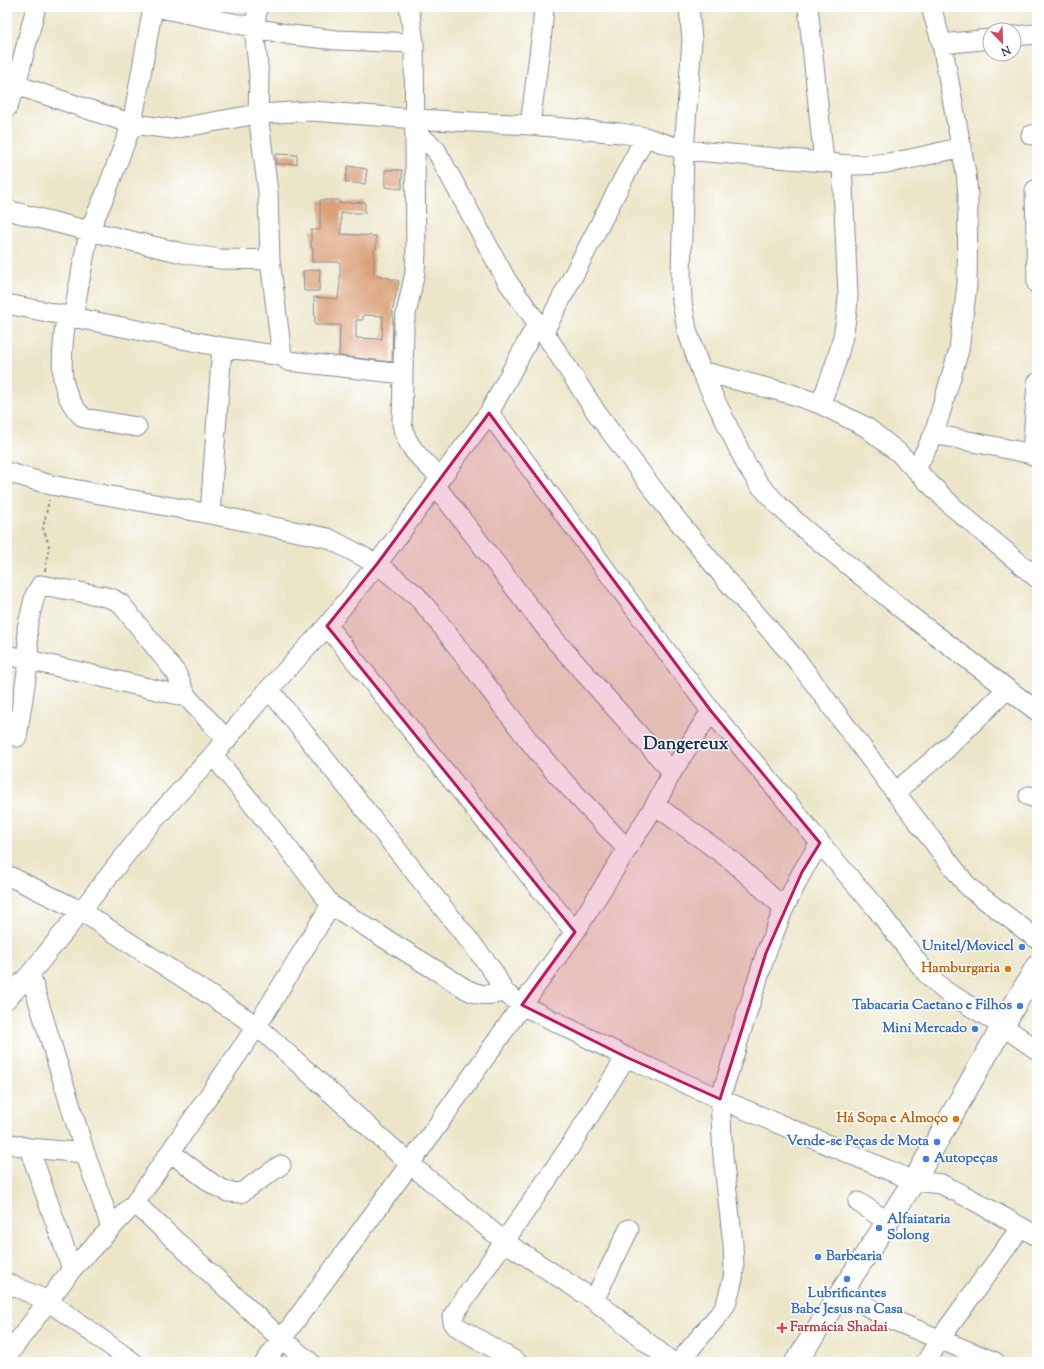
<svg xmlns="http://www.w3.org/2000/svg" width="1044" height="1369" font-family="'Sorts Mill Goudy',serif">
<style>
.building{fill:#dba17a;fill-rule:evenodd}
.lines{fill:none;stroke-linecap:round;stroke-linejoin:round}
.minor-casing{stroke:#848a94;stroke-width:21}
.major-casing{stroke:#848a94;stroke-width:24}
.path{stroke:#848a94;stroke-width:2;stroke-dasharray:3 3;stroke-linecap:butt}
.minor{stroke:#fff;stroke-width:19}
.major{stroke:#fff;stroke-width:22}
.marked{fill:#c2185b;fill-opacity:0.2;stroke:#c2185b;stroke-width:3;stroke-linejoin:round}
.shop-dot{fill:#3f7fe0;stroke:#fff;stroke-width:1.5}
.food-dot{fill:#e8710a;stroke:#fff;stroke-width:1.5}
.health-dot{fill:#e0444e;stroke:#fff;stroke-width:1.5}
.labels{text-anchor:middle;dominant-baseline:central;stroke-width:3;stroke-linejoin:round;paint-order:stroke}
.shop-label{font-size:14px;font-weight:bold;fill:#366cbe;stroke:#fff;text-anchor:end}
.food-label{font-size:14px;font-weight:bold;fill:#c56008;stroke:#fff;text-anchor:end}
.health-label{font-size:14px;font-weight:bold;fill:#be3a42;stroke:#fff;text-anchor:start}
.district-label{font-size:18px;font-weight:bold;fill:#1b2f5e;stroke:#fff}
</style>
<rect width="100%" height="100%" fill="#fff"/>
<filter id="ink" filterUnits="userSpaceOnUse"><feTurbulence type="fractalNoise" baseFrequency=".025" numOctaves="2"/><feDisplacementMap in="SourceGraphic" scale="8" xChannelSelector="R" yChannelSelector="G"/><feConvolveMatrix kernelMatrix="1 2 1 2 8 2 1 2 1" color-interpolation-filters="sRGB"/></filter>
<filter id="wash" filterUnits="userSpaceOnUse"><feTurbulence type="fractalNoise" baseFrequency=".012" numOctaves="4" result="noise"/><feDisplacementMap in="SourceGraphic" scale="16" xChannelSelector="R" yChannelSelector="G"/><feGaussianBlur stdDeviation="0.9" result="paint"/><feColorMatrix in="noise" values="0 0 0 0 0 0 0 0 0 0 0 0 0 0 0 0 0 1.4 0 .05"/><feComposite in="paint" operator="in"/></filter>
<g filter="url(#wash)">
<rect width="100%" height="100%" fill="#ece6c9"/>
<g id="blocks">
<!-- building -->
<path class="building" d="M276,154L297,155V164H276Z
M348,166L367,169L365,184L345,182Z
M385,170H402V189L385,187Z
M320,200H339V203L365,202V213H341V234L376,236V249H374V274L399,281L392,312H393L392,362L339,356L340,325H315L314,297L338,299L340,283V262H312L313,248H311V230H320ZM363,315L383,316L382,339L356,338V320H363Z
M320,269L319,291H304L303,271Z"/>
</g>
</g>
<g filter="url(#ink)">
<use href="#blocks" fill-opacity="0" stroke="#848a94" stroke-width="1"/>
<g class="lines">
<!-- minor casing -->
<g class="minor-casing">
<path id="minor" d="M155,7L291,35L337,40L414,43
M258,7L254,28L259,76L258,114L268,192L270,260L282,356
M409,7L414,43L416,252L415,272L404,324L402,424C406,448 424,462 441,478
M689,7L692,40L684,150L681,277L682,302L687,330L701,371L746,464L759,484L780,507L803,528L909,615L1037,711
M808,7L824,162
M1014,36L1037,34
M942,44L990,39
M7,82L132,124L173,129L258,114L311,111L416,119L530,125L620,133L645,137L684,150L824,162C874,171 914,158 962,147
M7,108L16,85L36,7
M530,125L542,32L544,7
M416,134L430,144L436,150L507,281L544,332L598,415L665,505L727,581L799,663L895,792L965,883L972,890L1037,939
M1031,135L1037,134
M1035,190L1037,284
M7,210L89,231L182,253L220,259L270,260
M7,304L222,347L282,356L288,361L297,362L403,374
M66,315C63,352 53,390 84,418L137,427
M73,317L89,231L105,195L132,124L153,7
M544,332L645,137
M701,371L791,394L820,404L866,427L899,453L953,507L1037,578
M820,404C835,369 847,334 848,295L842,165
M489,413L711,711L793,809L820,843L875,907L926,973L945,991L1003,1026L1037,1050
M934,434L1037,455
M1032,455L1037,383
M916,469L934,434L959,350L967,285L968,195L966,173L942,44L931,7
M7,472L51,485L210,514L328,538L377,564L416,595L437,620L529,741L553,770L627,849
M435,485L555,640L672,772
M210,514L222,347
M327,626L575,932
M7,655L187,697L227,740
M269,689L487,963L494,973L504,992
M17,737L29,659L27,628L35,595L41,585L102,596L113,599L121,604L176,673L187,697
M213,755L288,848L331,905L466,989C482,997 488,995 504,992L522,1005L626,1057L720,1099L914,1181L941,1184L971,1199L1037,1236
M895,792L944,751L1007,689
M1029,796L1037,798
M655,805L731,860L784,908
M7,875L81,911L257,1026L410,1164L505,1242L594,1300L672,1362
M30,974L85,1153L111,1227
M7,999L30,974L81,911L145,830L213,755L269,689L327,626L377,564L489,413L537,324
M7,1143L29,1148L85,1153
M29,1148L72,1269
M170,1152L214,1185L228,1192L241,1193L281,1165
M858,1202L888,1222
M135,1203L281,1339L310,1362
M7,1283L48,1301L133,1362
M843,1291L883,1316L995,1362
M594,1300L629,1229
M7,1356L72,1269L135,1203L257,1026L331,905
M265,1362L410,1164L522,1005L575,932L655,805L672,772L711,711
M517,1362L456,1326L453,1322L452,1317L571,1145L626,1057
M679,1362L721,1312L726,1304L733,1279L734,1268L733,1244L723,1156L720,1099L766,953L784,908L802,872L820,843
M926,1362L940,1339L1021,1227"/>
</g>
<!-- major casing -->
<g class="major-casing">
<path id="major" d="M796,1362L914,1181L1037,966"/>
</g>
<!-- path -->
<path class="path" d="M45,571L49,545L43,528L49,500"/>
<!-- minor -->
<use href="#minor" class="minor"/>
<!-- major -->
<use href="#major" class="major"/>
</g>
</g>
<!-- marked area -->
<path class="marked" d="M489,413L711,711L820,843L802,872L766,953L720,1099L626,1057L522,1005L575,932L327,626L377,564Z"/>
<!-- markers -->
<g class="shop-dot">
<circle cx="1022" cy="947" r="4"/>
<circle cx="1020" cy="1006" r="4"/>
<circle cx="975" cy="1029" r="4"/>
<circle cx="937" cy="1142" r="4"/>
<circle cx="926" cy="1159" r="4"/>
<circle cx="879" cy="1228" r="4"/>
<circle cx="818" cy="1257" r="4"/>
<circle cx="847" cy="1279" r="4"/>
</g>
<g class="food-dot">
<circle cx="1008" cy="969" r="4"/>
<circle cx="956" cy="1119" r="4"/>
</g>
<path class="health-dot" d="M780 1322h4v4h4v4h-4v4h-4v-4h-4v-4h4z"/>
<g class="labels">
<!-- shop labels -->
<g class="shop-label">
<text x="1014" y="947">Unitel/Movicel</text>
<text x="1012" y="1006">Tabacaria Caetano e Filhos</text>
<text x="967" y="1029">Mini Mercado</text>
<text x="929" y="1142">Vende-se Peças de Mota</text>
<text x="934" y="1159" text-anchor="start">Autopeças</text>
<text x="887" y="1220" text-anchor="start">Alfaiataria<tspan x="887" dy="16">Solong</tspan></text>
<text x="826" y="1257" text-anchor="start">Barbearia</text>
<text x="847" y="1294" text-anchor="middle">Lubrificantes<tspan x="847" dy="16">Babe Jesus na Casa</tspan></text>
</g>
<!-- food labels -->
<g class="food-label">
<text x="1000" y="969">Hamburgaria</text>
<text x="948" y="1119">Há Sopa e Almoço</text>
</g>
<!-- health labels -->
<g class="health-label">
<text x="790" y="1328">Farmácia Shadai</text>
</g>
<!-- district labels -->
<g class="district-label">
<text x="686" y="745">Dangereux</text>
</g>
</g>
<!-- margin -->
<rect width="1044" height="1369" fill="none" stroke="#fff" stroke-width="24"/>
<!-- north arrow -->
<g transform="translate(1002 42) rotate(157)"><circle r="19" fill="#ffffff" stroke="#a4acbf"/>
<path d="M0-3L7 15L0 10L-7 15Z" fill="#d1495b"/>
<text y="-6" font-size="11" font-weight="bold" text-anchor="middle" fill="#1b2f5e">N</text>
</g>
</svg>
